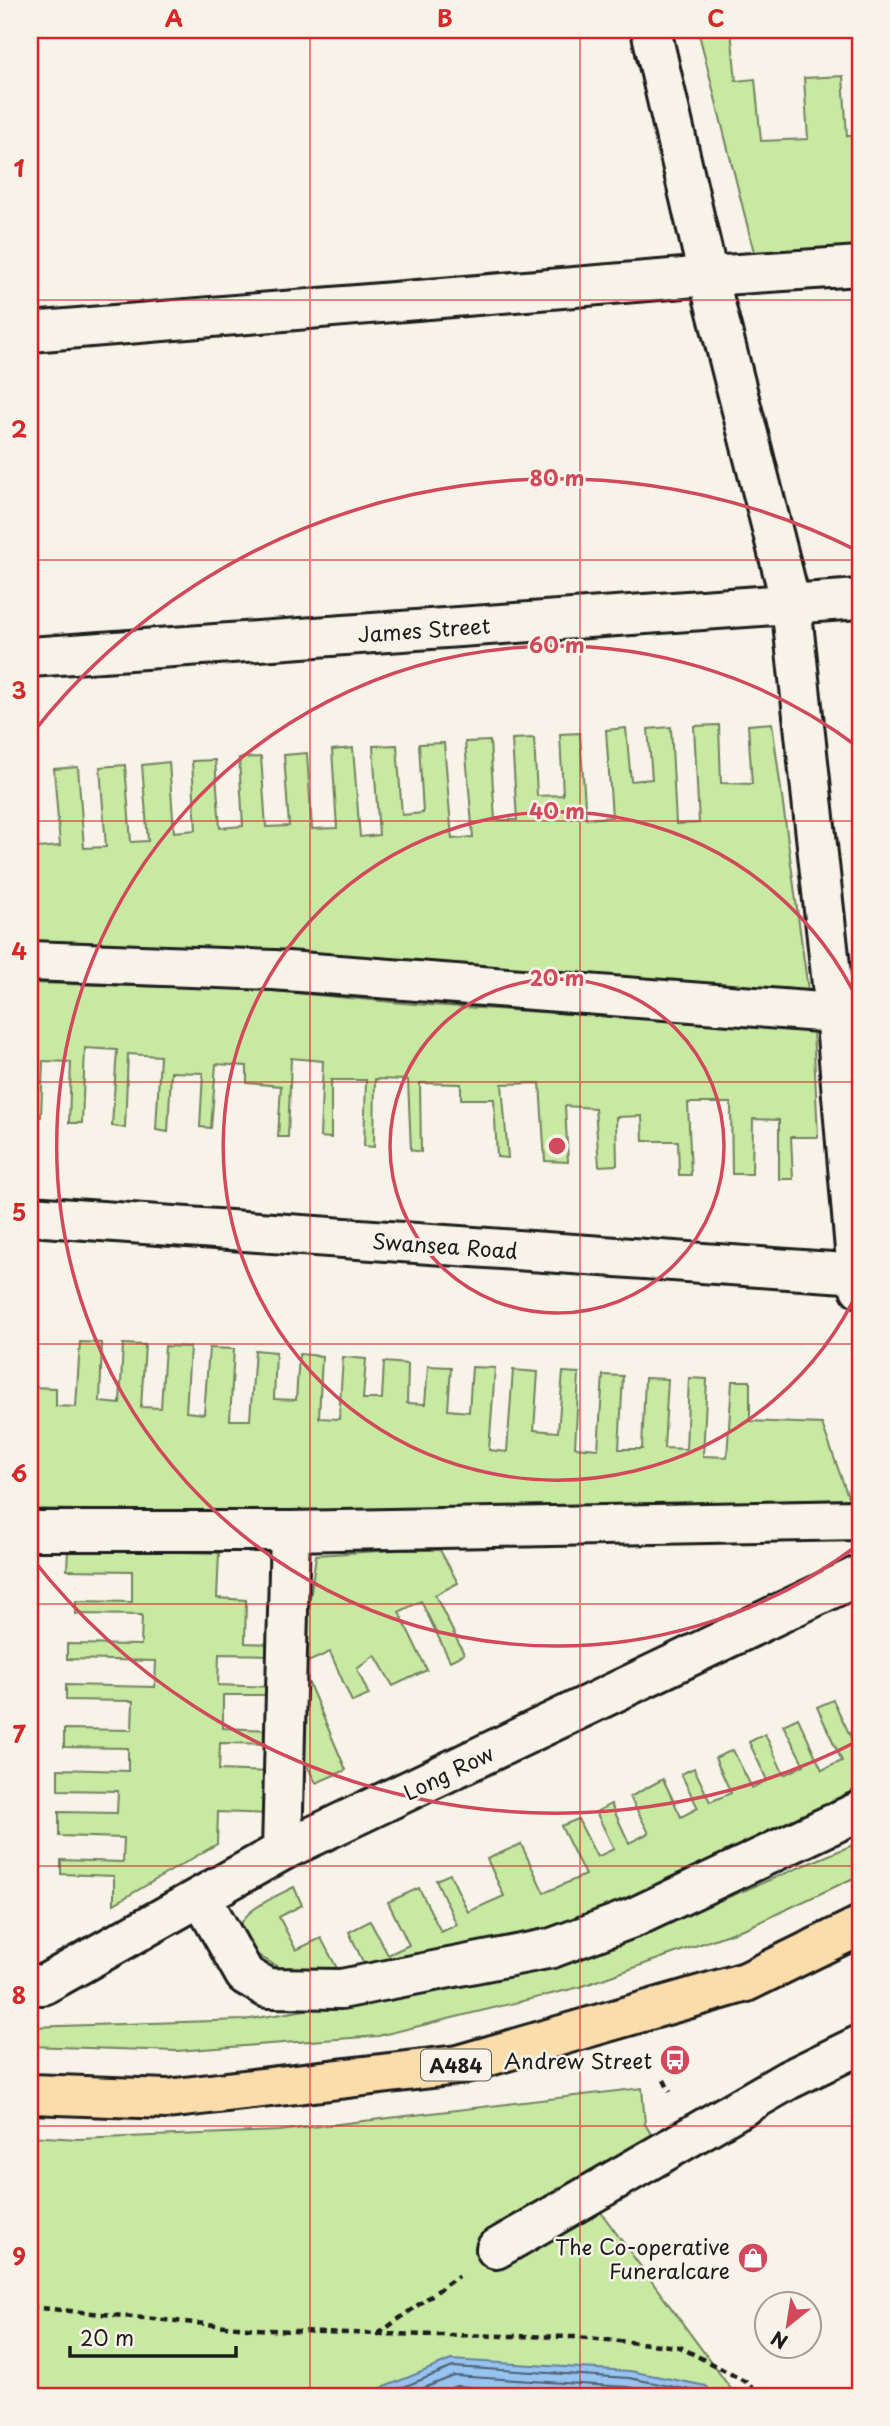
<svg xmlns="http://www.w3.org/2000/svg" width="890" height="2426" font-family="'Playpen Sans',sans-serif">
<style>
.green{fill:#c8e9a2;stroke:#72825f;stroke-width:2}
.water{fill:#96c3f0;stroke:#65809b;stroke-width:2}
.lines{fill:none;stroke-linecap:round;stroke-linejoin:round}
.shore{stroke:#4d5f71;stroke-width:2}
.minor-casing{stroke:#1c1c1c;stroke-width:44}
.major-casing{stroke:#1c1c1c;stroke-width:44}
.path{stroke:#1c1c1c;stroke-width:4.5;stroke-dasharray:7 5;stroke-linecap:butt}
.minor{stroke:#f7f3e8;stroke-width:38}
.major{stroke:#faddab;stroke-width:38}
.grid{fill:none;stroke:#d62828;stroke-width:2;stroke-opacity:0.55}
.ring{fill:none;stroke:#d1495b;stroke-width:3.5}
.labels{text-anchor:middle;dominant-baseline:central;stroke-width:5;stroke-linejoin:round;paint-order:stroke}
.shield{fill:#f7f3e8;stroke:#5e5c59;stroke-width:2}
.shield-label{font-size:19px;font-weight:bold;fill:#1c1c1c}
.street-label{font-size:21px;fill:#1c1c1c;stroke:#f7f3e8}
.poi-label{font-size:21px;fill:#1c1c1c;stroke:#f7f3e8;text-anchor:end}
.centre{fill:#d1495b;stroke:#f7f3e8;stroke-width:3.5}
.ring-label{font-size:21px;text-anchor:middle;font-weight:bold;fill:#d1495b;stroke:#f7f3e8;stroke-width:5;stroke-linejoin:round;paint-order:stroke}
.neatline{fill:none;stroke:#d62828;stroke-width:2.5}
.grid-label{font-size:23px;text-anchor:middle;font-weight:bold;fill:#d62828}
</style>
<rect width="100%" height="100%" fill="#f7f3e8"/>
<filter id="ink" filterUnits="userSpaceOnUse"><feTurbulence type="fractalNoise" baseFrequency=".0143" numOctaves="2"/><feDisplacementMap in="SourceGraphic" scale="14" xChannelSelector="R" yChannelSelector="G"/><feConvolveMatrix kernelMatrix="1 2 1 2 8 2 1 2 1" color-interpolation-filters="sRGB"/></filter>
<g filter="url(#ink)">
<!-- green -->
<path class="green" d="M698,30H731L736,81L755,79L761,141L808,139L804,78L843,76L847,136H860V252L756,260Z
M772,723L808,990L549,975L272,952L30,941V770H32L38,848L60,846L54,769L78,767L84,848L106,847L100,767L125,765L131,842L148,841L142,765L169,762L174,832L196,830L192,761L215,760L220,828L243,826L239,758L261,757L266,827L289,826L284,755L307,753L312,829L337,828L332,750L353,748L360,837L379,835L373,746L397,745L402,815L423,813L419,744L444,743L452,839L473,837L465,742L490,741L495,820H517L512,739L534,738L537,796L563,795L560,734L580,733L586,819L612,817L606,730L626,728L631,781L652,779L648,729L671,727L676,824L699,823L694,726L719,725L721,783L752,784L748,725Z
M30,983L250,989L414,1004L813,1029L818,1137H791L793,1179H779V1120L753,1119L752,1174H732L731,1103H688L691,1175H679L678,1141H643L642,1116L616,1117L617,1165L599,1166L595,1108L565,1106L568,1162L545,1161L540,1083L502,1084L508,1158L497,1157L494,1099H461V1084L420,1083L421,1152L411,1150L408,1080L375,1079L374,1147L364,1146L366,1080H331V1138L320,1137L323,1061L291,1058L288,1137H278L281,1086L247,1083V1066L216,1064L211,1128L200,1127L203,1073L171,1072L168,1132L156,1130L160,1056L128,1054L125,1128L112,1126L117,1050L85,1048L82,1123H69L71,1062L43,1061L41,1117H30Z
M80,1342L102,1343L100,1402L120,1404L123,1344L145,1345L141,1407L161,1408L165,1346L190,1347L186,1412L204,1414L209,1348L234,1349L230,1420H250L255,1350L276,1352L274,1399L296,1400L299,1354L322,1356L319,1418L339,1419L343,1357L366,1359L363,1399H382L384,1362L408,1364L407,1403L425,1404L428,1366L451,1367L448,1410L469,1412L472,1367L495,1368L489,1450L507,1452L513,1370L538,1372L534,1430L558,1432L563,1372L579,1373L575,1447L598,1449L603,1375L623,1376L619,1449H642L645,1378L668,1379L664,1448L686,1449L689,1378L707,1379L703,1456L727,1457L732,1381H750V1421L822,1424L849,1499L315,1515L30,1509V1387L56,1388V1406L76,1407Z
M68,1549L219,1553L217,1598L246,1600L245,1643L274,1644V1655L219,1654L218,1685L273,1687V1695H223V1728L272,1730V1744L220,1743L219,1770L271,1772L270,1814L218,1812L217,1844L114,1904V1876L61,1874V1860L123,1862L124,1838L59,1836V1812L117,1813L118,1791L58,1790V1769L128,1771V1748L64,1747V1729L132,1730L133,1701L66,1700V1685L155,1687L156,1661L67,1659V1644L141,1645L142,1615L76,1614V1601L132,1602V1571L67,1570Z
M396,1550H440L458,1583L435,1595L464,1654L450,1661L421,1601L399,1612L427,1670L393,1686L375,1655L357,1669L369,1695L352,1702L330,1652L301,1665L346,1770L316,1783L300,1752L301,1665L316,1555Z
M833,1700L860,1756V1787L584,1924L548,1937L543,1928L339,1979H316L293,1976L246,1948C220,1918 273,1898 294,1887L302,1905L279,1917L296,1950L321,1938L341,1976L364,1964L349,1932L370,1921L388,1955L409,1945L388,1902L419,1888L441,1932L457,1925L436,1880L450,1874L468,1912L504,1896L487,1859L521,1844L544,1893L585,1875L561,1826L578,1819L597,1857L614,1849L596,1812L611,1804L629,1843L649,1833L630,1797L663,1779L681,1817L698,1808L681,1774L694,1768L710,1802L731,1793L715,1758L733,1750L752,1788L767,1780L749,1742L765,1734L784,1775L804,1765L783,1725L798,1718L822,1770L842,1761L817,1707Z
M860,1842V1875L751,1926L580,1987L378,2036L176,2051L30,2046V2027L244,2020L501,1978L645,1932Z
M642,2088L645,2124L662,2153L597,2207L736,2396H30V2136L78,2139L279,2131Z"/>
<!-- water -->
<path class="water" d="M451,2360L630,2371L706,2386L713,2396H362Z"/>
<g class="lines">
<!-- shore -->
<path class="shore" d="M381,2396L453,2367L629,2378L700,2392L705,2396
M404,2396L454,2376L628,2387L678,2396
M431,2396L456,2386L614,2396"/>
<!-- minor casing -->
<g class="minor-casing">
<path id="minor" d="M651,30L708,276L791,604L835,1012L857,1274L860,1288
M30,332L708,276L860,266
M30,657L860,599
M30,961L274,970L859,1015
M30,1216L860,1274
M30,1531H290L860,1520
M282,1851L290,1531
M201,1897L245,1975L267,1988L341,1989L552,1948L635,1917L860,1811
M30,1984L43,1985L282,1851L860,1575
M496,2249L788,2080L860,2045"/>
</g>
<!-- major casing -->
<g class="major-casing">
<path id="major" d="M30,2094L167,2099L458,2065L746,1982L860,1926"/>
</g>
<!-- path -->
<path class="path" d="M664,2080L670,2092
M30,2307L268,2330L378,2334L577,2337L680,2347L746,2382L760,2396
M378,2334L458,2276"/>
<!-- minor -->
<use href="#minor" class="minor"/>
<!-- major -->
<use href="#major" class="major"/>
</g>
</g>
<!-- grid -->
<path class="grid" d="M310,30V2396M580,30V2396M30,300H860M30,560H860M30,821H860M30,1082H860M30,1344H860M30,1604H860M30,1866H860M30,2126H860"/>
<!-- distance rings -->
<g class="ring">
<circle cx="557" cy="1146" r="167"/>
<path d="M860 1287A334 334 0 1 1 860 1005"/>
<path d="M858 1545A500 500 0 1 1 858 747"/>
<path d="M860 1740A667 667 0 0 1 31 1557M31 735A667 667 0 0 1 860 552"/>
</g>
<!-- icons -->
<defs>
<g id="bus-disc" transform="scale(1.575)"><circle r="9.5" fill="#d1495b" stroke="#f7f3e8"/><path d="M-5-6H5V4H4V6H2V4H-2V6H-4V4H-5ZM-3.5-4V0h7V-4ZM-3.5 1.2v1.5H-2V1.2ZM2 1.2v1.5H3.5V1.2Z" fill="#fff"/></g>
<g id="shop-disc" transform="scale(1.575)"><circle r="9.5" fill="#d1495b" stroke="#f7f3e8"/><path d="M-5-2.5h2.3a2.7 3.5 0 0 1 5.4 0H5L5.5 6h-11ZM-1.5-2.5h3a1.5 2.3 0 0 0-3 0Z" fill="#fff"/></g>
</defs>
<g fill-rule="evenodd">
<use href="#bus-disc" x="675" y="2060"/>
<use href="#shop-disc" x="753" y="2258"/>
</g>
<g class="labels">
<!-- shield labels -->
<rect class="shield" x="421" y="2049.5" width="70" height="31" rx="5"/>
<g class="shield-label">
<text x="456" y="2065">A484</text>
</g>
<!-- street labels -->
<g class="street-label">
<text transform="translate(424 629) rotate(-4)">James Street</text>
<text transform="translate(445 1245) rotate(4)">Swansea Road</text>
<text transform="translate(448 1772) rotate(-26)">Long Row</text>
</g>
<!-- poi labels -->
<g class="poi-label">
<text x="652" y="2060">Andrew Street</text>
<text x="730" y="2246">The Co-operative<tspan x="730" dy="24">Funeralcare</tspan></text>
</g>
</g>
<circle cx="557" cy="1146" r="10" class="centre"/>
<g class="ring-label">
<text x="557" y="486">80 m</text>
<text x="557" y="653">60 m</text>
<text x="557" y="819">40 m</text>
<text x="557" y="986">20 m</text>
</g>
<!-- margin -->
<rect width="890" height="2426" fill="none" stroke="#f7f3e8" stroke-width="77"/>
<!-- north arrow -->
<g transform="translate(788 2325) rotate(210)"><circle r="33" fill="#f7f3e8" stroke="#9f9d96" stroke-width="2"/>
<path d="M0-5L12 26L0 18L-12 26Z" fill="#d1495b"/>
<text y="-10" font-size="19" font-weight="bold" text-anchor="middle" fill="#1c1c1c">N</text>
</g>
<!-- scale -->
<path d="M70 2346v10h166v-10" fill="none" stroke="#1c1c1c" stroke-width="3.5"/>
<text x="80" y="2346" font-size="21" fill="#1c1c1c" stroke="#f7f3e8" stroke-width="5" paint-order="stroke">20 m</text>
<rect x="38" y="38" width="814" height="2350" class="neatline"/>
<g class="grid-label">
<text x="174" y="27">A</text>
<text x="445" y="27">B</text>
<text x="716" y="27">C</text>
<text x="19" y="177">1</text>
<text x="19" y="438">2</text>
<text x="19" y="699">3</text>
<text x="19" y="960">4</text>
<text x="19" y="1221">5</text>
<text x="19" y="1482">6</text>
<text x="19" y="1743">7</text>
<text x="19" y="2004">8</text>
<text x="19" y="2265">9</text>
</g>
</svg>
